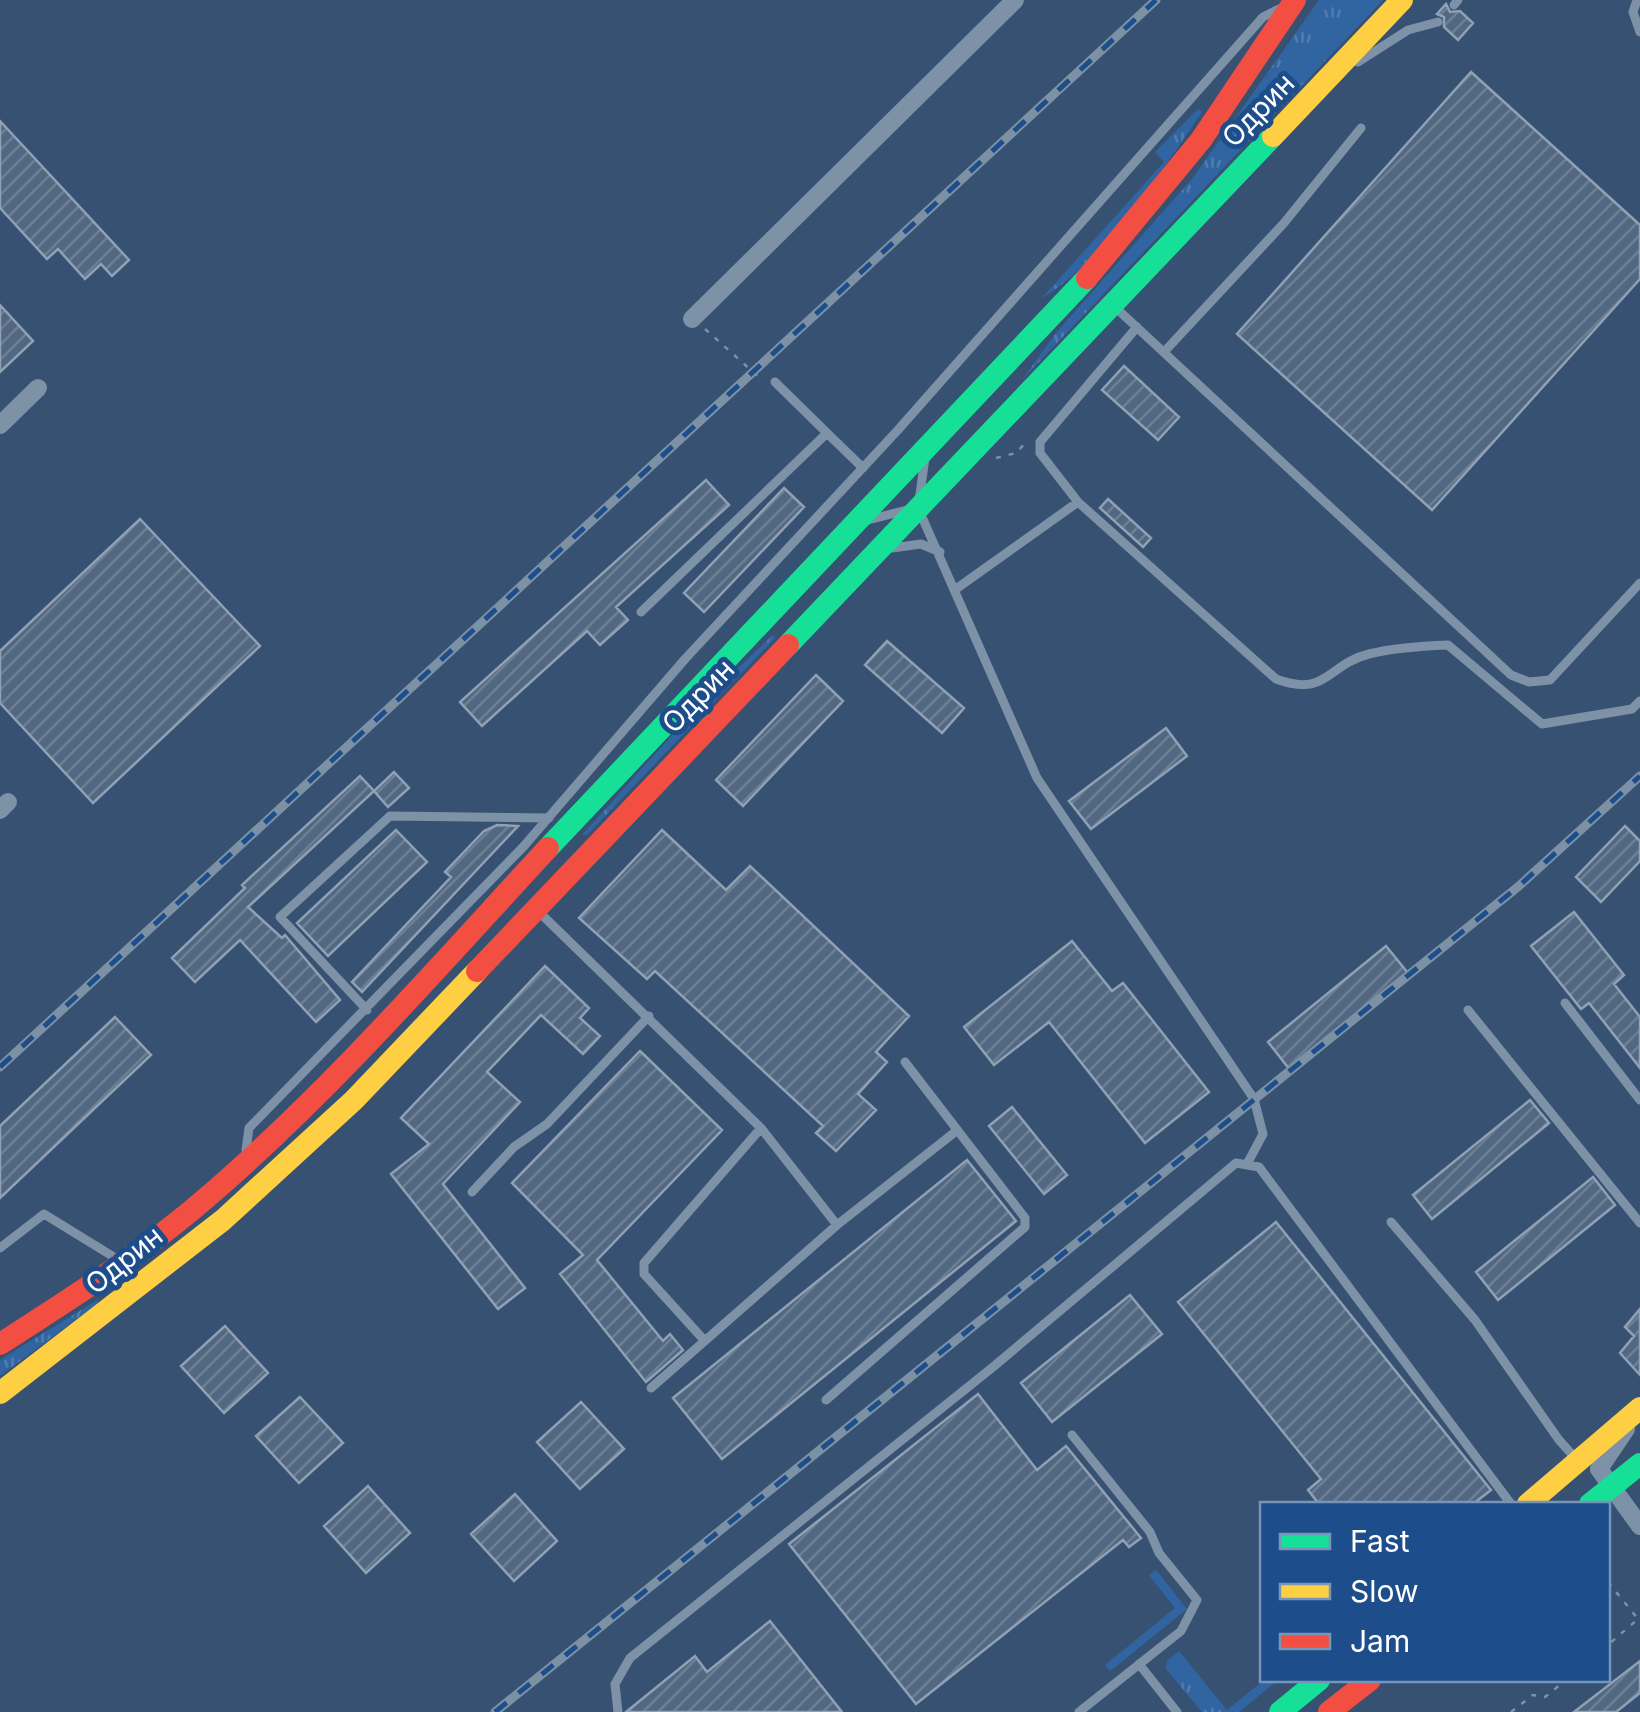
<svg xmlns="http://www.w3.org/2000/svg" width="1640" height="1712" font-family="Inter,sans-serif">
<style>
.grass{fill:url(#grass-tufts)}
.building{fill:url(#building-hatch);stroke:#91a1b5;stroke-width:2.5}
.lines{fill:none;stroke-linecap:round;stroke-linejoin:round}
.path{stroke:#7d91a7;stroke-width:2.5;stroke-dasharray:5 8;stroke-linecap:butt}
.lane{stroke:#7d91a7;stroke-width:9}
.street{stroke:#7d91a7;stroke-width:18}
.fast{stroke:#16e098;stroke-width:22}
.slow{stroke:#ffcf43;stroke-width:22}
.jam{stroke:#f24e42;stroke-width:22}
.rail-casing{stroke:#7d91a5;stroke-width:9}
.rail{stroke:#1d4e8b;stroke-width:5;stroke-dasharray:15;stroke-linecap:butt}
.labels{text-anchor:middle;dominant-baseline:central;stroke-width:10;stroke-linejoin:round;paint-order:stroke}
.street-label{font-size:28px;fill:#fff;stroke:#1d4e8b}
</style>
<defs>
<pattern id="grass-tufts" width="24" height="20" patternUnits="userSpaceOnUse" patternTransform="scale(2.5)"><rect width="24" height="20" fill="#3165a2"/><path d="M3 7l-1-3M5 7V3M7 7l1-3M15 17l-1-3M17 17v-4M19 17l1-3" fill="none" stroke="#507cb0"/></pattern>
<pattern id="building-hatch" width="6" height="6" patternUnits="userSpaceOnUse" patternTransform="scale(2.5)"><rect width="6" height="6" fill="#526882"/><path d="M-1 1l2-2M0 6l6-6M5 7l2-2" fill="none" stroke="#6c7f95"/></pattern>
</defs>
<rect width="100%" height="100%" fill="#365172"/>
<!-- grass -->
<path class="grass" d="M1319,0H1383L1022,380L1055,334L1192,179Z
M1198,109L1202,112C1164,168 1100,265 1042,298L1164,162L1155,152Z
M773,635L775,638L586,836L583,834L699,705Z
M97,1300L98,1303L0,1376V1360Z
M1156,1570L1187,1609L1110,1671L1105,1665L1175,1608L1149,1575Z
M1179,1651L1227,1710L1264,1680H1278L1239,1712H1202L1166,1669L1167,1661Z"/>
<!-- building -->
<path class="building" d="M1446,4L1450,12L1460,11L1473,23L1458,40L1444,27V17L1437,14Z
M1471,72L1640,225V279L1432,510L1237,334Z
M0,121L129,260L112,276L101,264L85,279L58,249L47,259L0,208Z
M0,305L33,341L0,372Z
M1124,366L1179,417L1158,440L1102,390Z
M706,480L729,505L616,607L628,620L600,645L587,631L482,726L460,702Z
M784,488L804,507L704,612L684,593Z
M1108,499L1151,538L1143,547L1100,508Z
M140,519L260,646L93,803L0,703V651Z
M887,641L964,708L942,733L865,665Z
M816,675L843,701L743,806L716,780Z
M1166,728L1187,756L1091,829L1069,801Z
M394,772L409,788L388,807L374,791Z
M360,776L374,791L248,907L282,938L285,935L340,1000L316,1022L240,940L195,982L172,958L245,888L242,885Z
M497,825L518,826L362,992L352,982L451,877L445,872L484,831Z
M1625,826L1640,841V861L1601,902L1576,877Z
M396,830L427,862L328,956L297,923Z
M662,830L726,890L750,866L909,1016L876,1052L887,1062L858,1094L876,1110L836,1151L816,1133L823,1126L655,971L647,979L579,918Z
M1574,912L1624,975L1614,984L1640,1017V1068L1589,1003L1581,1009L1531,946Z
M1072,941L1112,991L1123,983L1209,1092L1145,1143L1049,1022L994,1065L964,1027Z
M1386,946L1408,973L1290,1070L1268,1042Z
M545,966L589,1008L580,1018L600,1036L583,1054L541,1015L487,1072L520,1102L443,1184L525,1288L498,1309L391,1174L429,1144L401,1118Z
M115,1017L151,1055L0,1198V1126Z
M640,1051L722,1130L597,1260L663,1341L670,1334L683,1350L646,1382L560,1274L583,1255L512,1183Z
M1530,1100L1549,1123L1432,1219L1413,1195Z
M1012,1107L1067,1175L1044,1194L989,1126Z
M967,1160L1016,1221L722,1459L673,1398Z
M1593,1177L1615,1205L1498,1300L1476,1272Z
M1276,1222L1491,1490L1473,1504H1319L1308,1490L1321,1479L1178,1302Z
M1130,1295L1162,1334L1052,1422L1021,1383Z
M1640,1309V1375L1620,1353L1634,1336L1625,1327Z
M225,1326L268,1373L224,1413L181,1366Z
M978,1394L1037,1470L1066,1446L1141,1538L1129,1547L1123,1540L916,1704L789,1544Z
M300,1397L343,1443L299,1483L256,1436Z
M581,1402L624,1449L580,1489L537,1442Z
M368,1486L410,1533L366,1573L324,1526Z
M515,1494L557,1541L514,1581L471,1534Z
M770,1621L842,1712H626L695,1656L707,1672Z
M1640,1661V1693L1616,1712H1574Z"/>
<g class="lines">
<!-- path -->
<path class="path" d="M705,329L762,380
M996,458L1016,453L1027,441
M1608,1582L1638,1619L1608,1645
M1511,1712L1533,1695L1545,1697L1566,1680"/>
<!-- lane -->
<path class="lane" d="M1637,0L1633,12L1640,32
M1454,5L1458,0
M1358,62L1408,30L1438,22
M1116,308L1511,675L1529,682L1550,680L1640,583
M1137,327L1040,442V453L1078,502L1276,679C1328,698 1327,664 1369,654C1393,648 1422,646 1448,645L1542,724L1632,709L1640,701
M1164,352L1284,223L1361,128
M775,382L827,433
M925,458L918,508L1037,778L1254,1099L1263,1134L1248,1162
M868,520L911,509
M892,548L921,544L940,552
M956,589L1078,502
M641,612L827,433L863,468
M538,911L761,1128L837,1225
M1565,1003L1640,1100
M367,1010L280,917L390,816L549,818
M1468,1010L1640,1223
M246,1150L249,1128L524,846L685,659L897,431L1263,17L1279,9
M472,1192L514,1147L547,1124L649,1016
M1391,1222L1475,1320L1559,1440L1577,1460
M0,1248L44,1214L122,1262
M704,1340L644,1274V1263L761,1128
M651,1388L837,1225L955,1132
M826,1400L1025,1227V1218L905,1062
M1072,1435L1150,1532L1159,1553L1197,1600L1181,1631L1079,1712
M1139,1664L1177,1712
M618,1712L615,1684L630,1658L993,1367L1236,1163L1259,1167L1511,1504"/>
<!-- street -->
<path class="street" d="M692,319L1015,0
M0,425L38,388
M0,810L8,802
M1626,1429L1599,1469L1640,1526"/>
<!-- fast -->
<path class="fast" d="M788,645L1273,136
M548,848L1087,278
M1590,1504L1640,1464
M1280,1712L1319,1680"/>
<!-- slow -->
<path class="slow" d="M1273,136L1402,0
M0,1393L223,1220L354,1100L477,971
M1528,1504L1640,1408"/>
<!-- jam -->
<path class="jam" d="M1087,278L1201,140L1295,0
M477,971L788,645
M0,1344C73,1297 146,1251 212,1193C333,1088 439,966 548,848
M1329,1712L1370,1680"/>
<!-- rail casing -->
<g class="rail-casing">
<path id="rail" d="M0,1067L1156,0
M495,1712L1519,886L1640,776"/>
</g>
<!-- rail -->
<use href="#rail" class="rail"/>
</g>
<g class="labels">
<!-- street labels -->
<g class="street-label">
<text transform="translate(1258 110) rotate(-46)">Одрин</text>
<text transform="translate(698 696) rotate(-46)">Одрин</text>
<text transform="translate(124 1260) rotate(-39)">Одрин</text>
</g>
</g>
<!-- legend -->
<rect x="1260" y="1502" width="350" height="180" fill="#1d4e8b" stroke="#7795b9" stroke-width="2.5"/>
<rect x="1280" y="1534" width="50" height="15" fill="#16e098" stroke="#7795b9" stroke-width="2.5"/>
<text x="1350" y="1552" font-size="30" fill="#ffffff">Fast</text>
<rect x="1280" y="1584" width="50" height="15" fill="#ffcf43" stroke="#7795b9" stroke-width="2.5"/>
<text x="1350" y="1602" font-size="30" fill="#ffffff">Slow</text>
<rect x="1280" y="1634" width="50" height="15" fill="#f24e42" stroke="#7795b9" stroke-width="2.5"/>
<text x="1350" y="1652" font-size="30" fill="#ffffff">Jam</text>
</svg>
